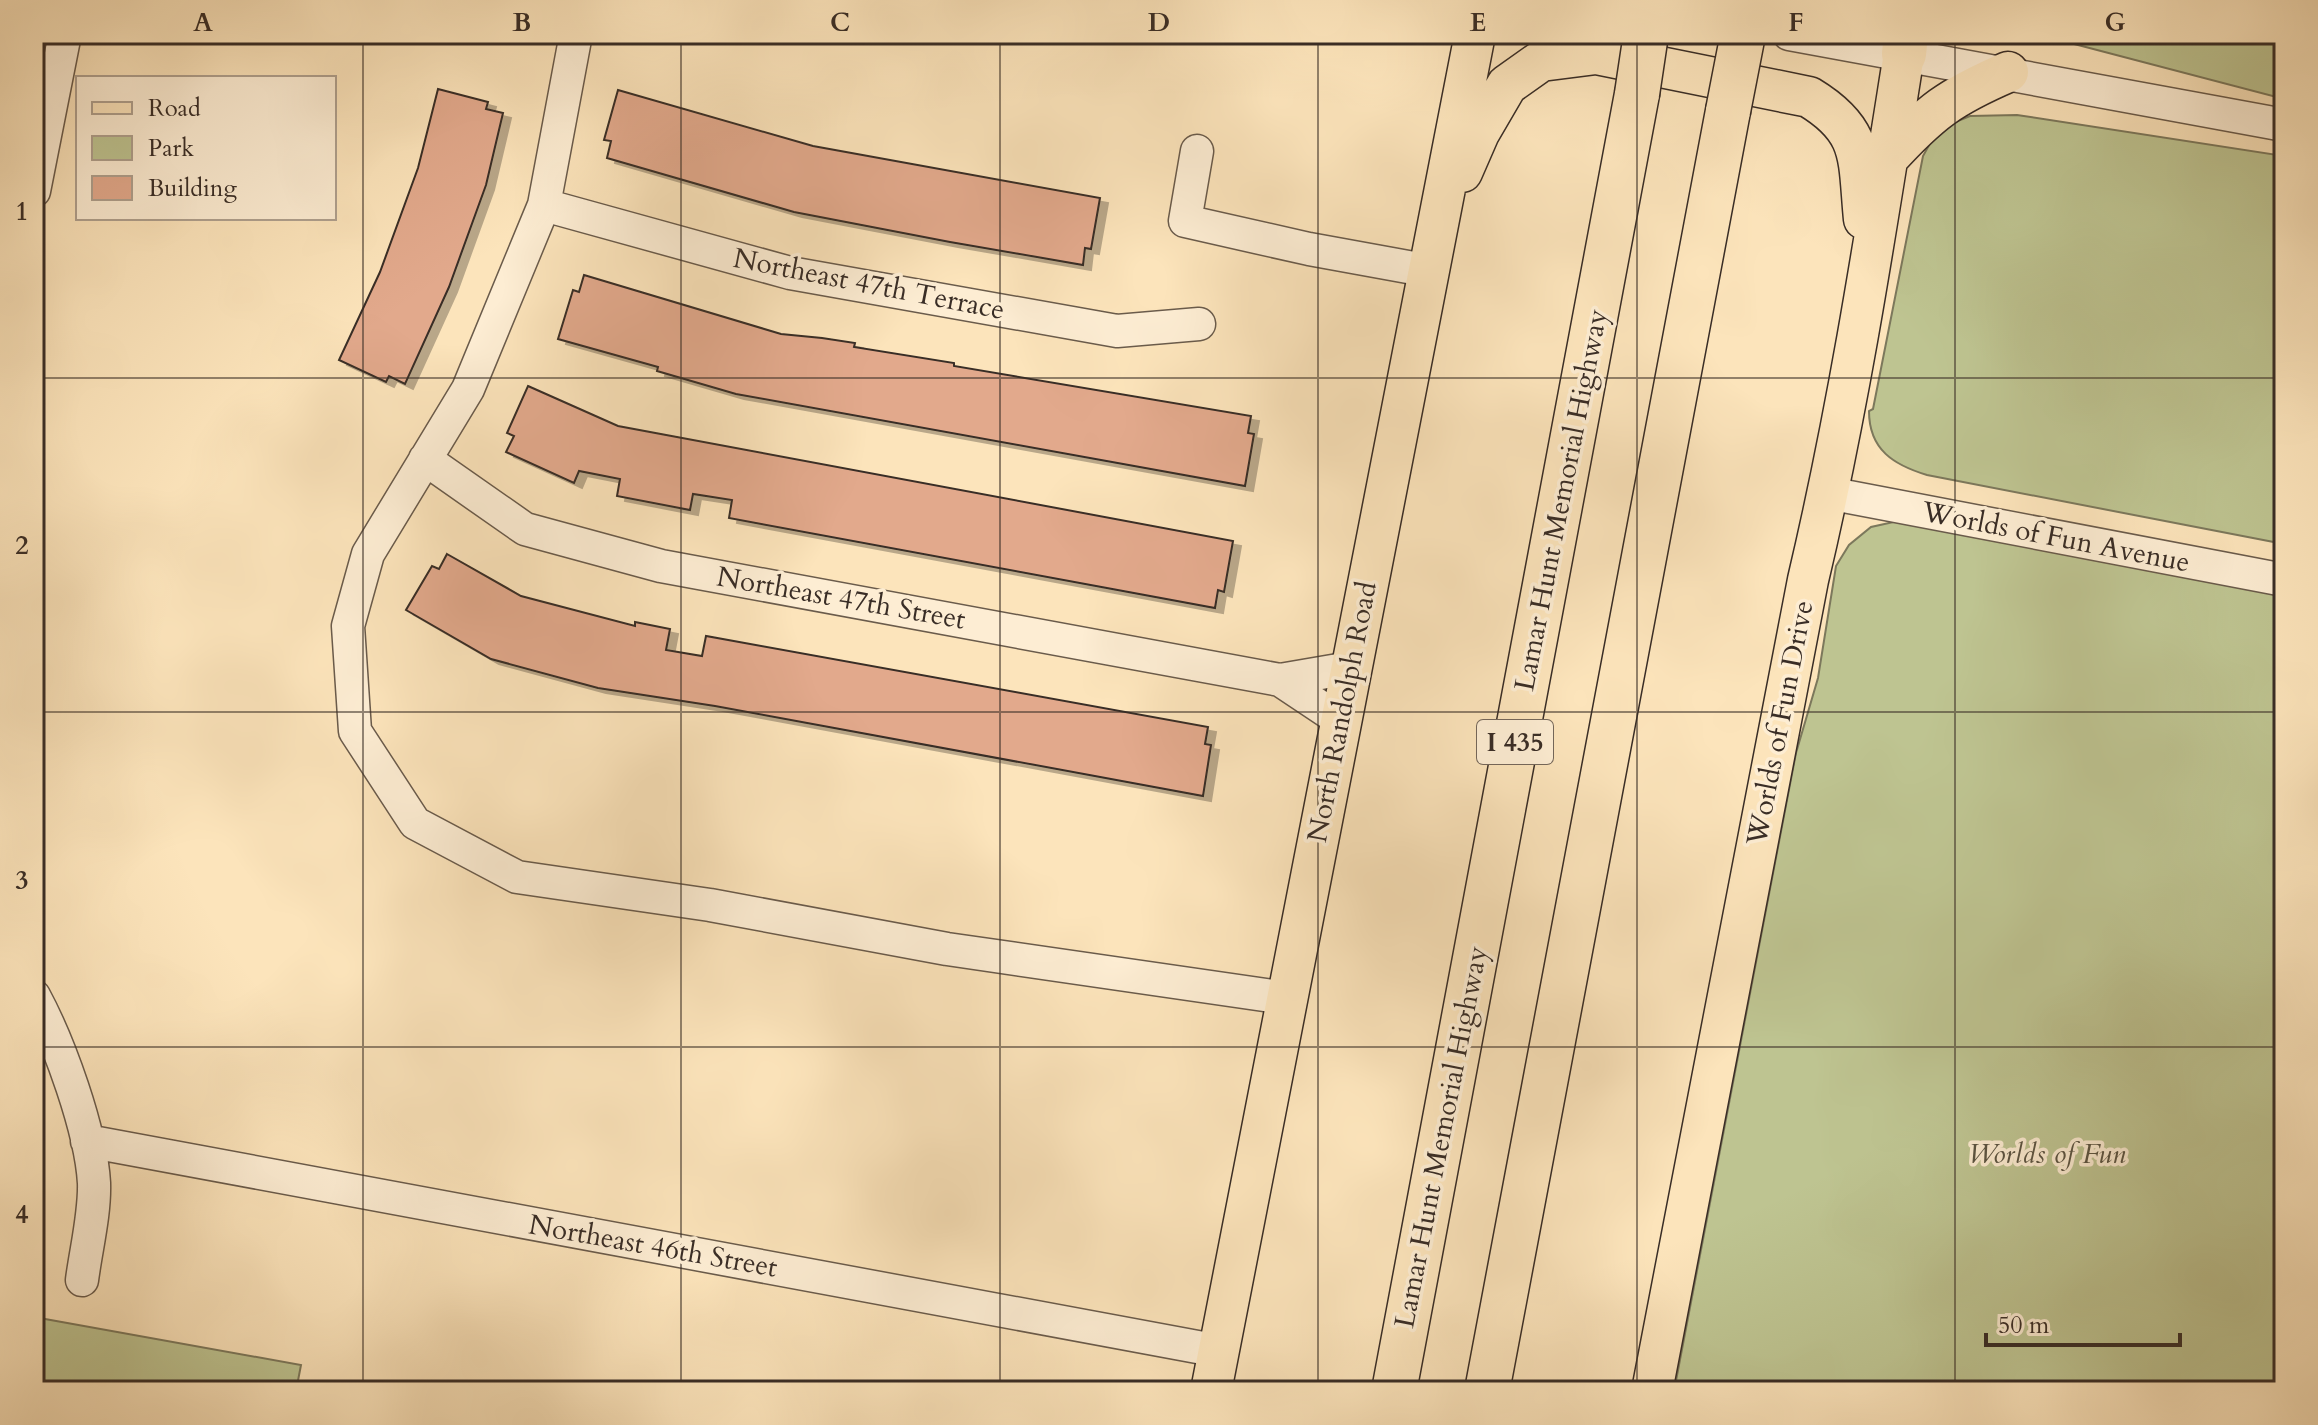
<svg xmlns="http://www.w3.org/2000/svg" width="2318" height="1425" font-family="Cardo,serif">
<style>
.green{fill:#bec491;stroke:#7c785c;stroke-width:2}
.building{fill:#e2a98c;stroke:#392d26;stroke-width:2;filter:url(#shadow)}
.lines{fill:none;stroke-linecap:round;stroke-linejoin:round}
.minor-casing{stroke:#6a5b4b;stroke-width:35}
.major-casing{stroke:#392d26;stroke-width:43}
.highway-casing{stroke:#392d26;stroke-width:47}
.minor{stroke:#fdedd3;stroke-width:32}
.major{stroke:#fce4bb;stroke-width:40}
.highway{stroke:#fce4bb;stroke-width:44}
.highway-bridge-casing{stroke:#392d26;stroke-width:47;stroke-linecap:butt}
.highway-bridge{stroke:#fce4bb;stroke-width:44}
.grid{fill:none;stroke:#392d26;stroke-width:2;stroke-opacity:0.55}
.labels{text-anchor:middle;dominant-baseline:central;stroke-width:7;stroke-linejoin:round;paint-order:stroke}
.shield{fill:#fdedd3;stroke:#74675a;stroke-width:2}
.shield-label{font-size:26px;font-weight:bold;fill:#392d26}
.street-label{font-size:28px;fill:#392d26;stroke:#fdedd3}
.park-label{font-size:28px;font-style:italic;fill:#5a5341;stroke:#fdedd3}
.neatline{fill:none;stroke:#392d26;stroke-width:3}
.grid-label{font-size:26px;text-anchor:middle;font-weight:bold;fill:#392d26}
</style>
<defs>
<filter id="shadow"><feDropShadow dx="8" dy="5" stdDeviation="0" flood-color="#0004"/></filter>
</defs>
<rect width="100%" height="100%" fill="#fce4bb"/>
<filter id="stains"><feTurbulence type="fractalNoise" baseFrequency=".0025" numOctaves="4"/><feColorMatrix values="0 0 0 0 .2 0 0 0 0 .09 0 0 0 0 .02 0 0 0 .5 -.17"/></filter>
<radialGradient id="worn" r=".72"><stop offset=".6" stop-color="#630" stop-opacity="0"/><stop offset="1" stop-color="#630" stop-opacity=".3"/></radialGradient>
<!-- green -->
<path class="green" d="M2036,34H2284V99Z
M2017,115L2284,156V544L1927,475C1894,465 1869,450 1869,411L1873,409L1923,156L1938,129L1970,116Z
M1898,521L2284,595V1391H1674L1796,753L1818,678L1836,566L1849,545L1871,527Z
M34,1317L301,1365L296,1391H34Z"/>
<!-- building -->
<path class="building" d="M438,89L488,102L486,109L503,113L486,185L449,287L405,384L389,376L386,382L339,360L380,272L418,168Z
M618,90L813,146L1100,198L1091,249L1085,248L1083,265L950,242L794,212L607,158L611,141L604,140Z
M584,275L781,334L822,338L855,343L854,347L954,363V366L1251,416L1248,433L1254,434L1245,486L736,394L657,371L658,367L558,339L573,290L579,292Z
M528,386L618,426L1233,541L1224,592L1218,590L1215,608L729,518L732,500L693,494L690,510L617,496L620,479L579,471L574,483L506,452L514,436L507,433Z
M447,554L521,596L635,626V622L670,629L666,650L702,656L706,636L1208,727L1205,744L1211,745L1203,796L715,706L598,688L491,659L406,610L432,566L439,569Z"/>
<g class="lines">
<!-- minor casing -->
<g class="minor-casing">
<path id="minor" d="M576,34L544,205L468,389L368,554L348,626L355,731L415,823L517,877L710,905L947,949L1286,998
M1789,34L2284,125
M1197,151L1185,221L1309,249L1430,271
M34,191L65,34
M544,205L790,273L1117,331L1199,324
M425,459L525,529L661,566L1280,680L1350,668
M1828,493L2284,580
M1280,680L1340,720
M34,996C59,1042 91,1130 94,1183C95,1214 86,1249 82,1280
M87,1141L1219,1351"/>
</g>
<!-- major casing -->
<g class="major-casing">
<path id="major" d="M1887,159C1930,112 1950,97 2008,72
M1462,172L1479,133L1507,85L1541,61L1596,54L1809,97C1865,131 1858,158 1864,219
M1211,1391L1475,34
M1652,1391L1808,580C1849,407 1876,230 1904,54"/>
</g>
<!-- highway casing -->
<g class="highway-casing">
<path id="highway" d="M1904,54L1906,34
M1394,1391L1637,94
M1487,1391L1728,111"/>
</g>
<!-- minor -->
<use href="#minor" class="minor"/>
<!-- major -->
<use href="#major" class="major"/>
<!-- highway -->
<use href="#highway" class="highway"/>
<!-- highway-bridge casing -->
<g class="highway-bridge-casing">
<path id="highway-bridge" d="M1637,94L1646,34
M1728,111L1743,34"/>
</g>
<!-- highway-bridge -->
<use href="#highway-bridge" class="highway-bridge"/>
</g>
<!-- grid -->
<path class="grid" d="M363,34V1391M681,34V1391M1000,34V1391M1318,34V1391M1637,34V1391M1955,34V1391M34,378H2284M34,712H2284M34,1047H2284"/>
<g class="labels">
<!-- shield labels -->
<rect class="shield" x="1477" y="720" width="76" height="44" rx="6"/>
<g class="shield-label">
<text x="1515" y="742">I 435</text>
</g>
<!-- street labels -->
<g class="street-label">
<text transform="translate(869 284) rotate(11)">Northeast 47th Terrace</text>
<text transform="translate(1561 500) rotate(-79)">Lamar Hunt Memorial Highway</text>
<text transform="translate(2056 537) rotate(11)">Worlds of Fun Avenue</text>
<text transform="translate(841 598) rotate(10)">Northeast 47th Street</text>
<text transform="translate(1342 712) rotate(-79)">North Randolph Road</text>
<text transform="translate(1780 723) rotate(-79)">Worlds of Fun Drive</text>
<text transform="translate(1441 1137) rotate(-79)">Lamar Hunt Memorial Highway</text>
<text transform="translate(653 1246) rotate(10)">Northeast 46th Street</text>
</g>
<!-- park labels -->
<g class="park-label">
<text x="2047" y="1154">Worlds of Fun</text>
</g>
</g>
<!-- margin -->
<rect width="2318" height="1425" fill="none" stroke="#fce4bb" stroke-width="88"/>
<!-- legend -->
<rect x="76" y="76" width="260" height="144" fill="#fdedd3" stroke="#afa08e" stroke-width="2"/>
<rect x="92" y="102" width="40" height="12" fill="#fce4bb" stroke="#afa08e" stroke-width="2"/>
<text x="148" y="116" font-size="24" fill="#392d26">Road</text>
<rect x="92" y="136" width="40" height="24" fill="#bec491" stroke="#afa08e" stroke-width="2"/>
<text x="148" y="156" font-size="24" fill="#392d26">Park</text>
<rect x="92" y="176" width="40" height="24" fill="#e2a98c" stroke="#afa08e" stroke-width="2"/>
<text x="148" y="196" font-size="24" fill="#392d26">Building</text>
<!-- scale -->
<path d="M1986 1333v12h194v-12" fill="none" stroke="#392d26" stroke-width="4"/>
<text x="1998" y="1333" font-size="24" fill="#392d26" stroke="#fdedd3" stroke-width="6" paint-order="stroke">50 m</text>
<rect x="44" y="44" width="2230" height="1337" class="neatline"/>
<g class="grid-label">
<text x="203" y="31">A</text>
<text x="522" y="31">B</text>
<text x="840" y="31">C</text>
<text x="1159" y="31">D</text>
<text x="1478" y="31">E</text>
<text x="1796" y="31">F</text>
<text x="2115" y="31">G</text>
<text x="22" y="220">1</text>
<text x="22" y="554">2</text>
<text x="22" y="889">3</text>
<text x="22" y="1223">4</text>
</g>
<rect width="100%" height="100%" filter="url(#stains)"/>
<rect width="100%" height="100%" fill="url(#worn)"/>
</svg>
